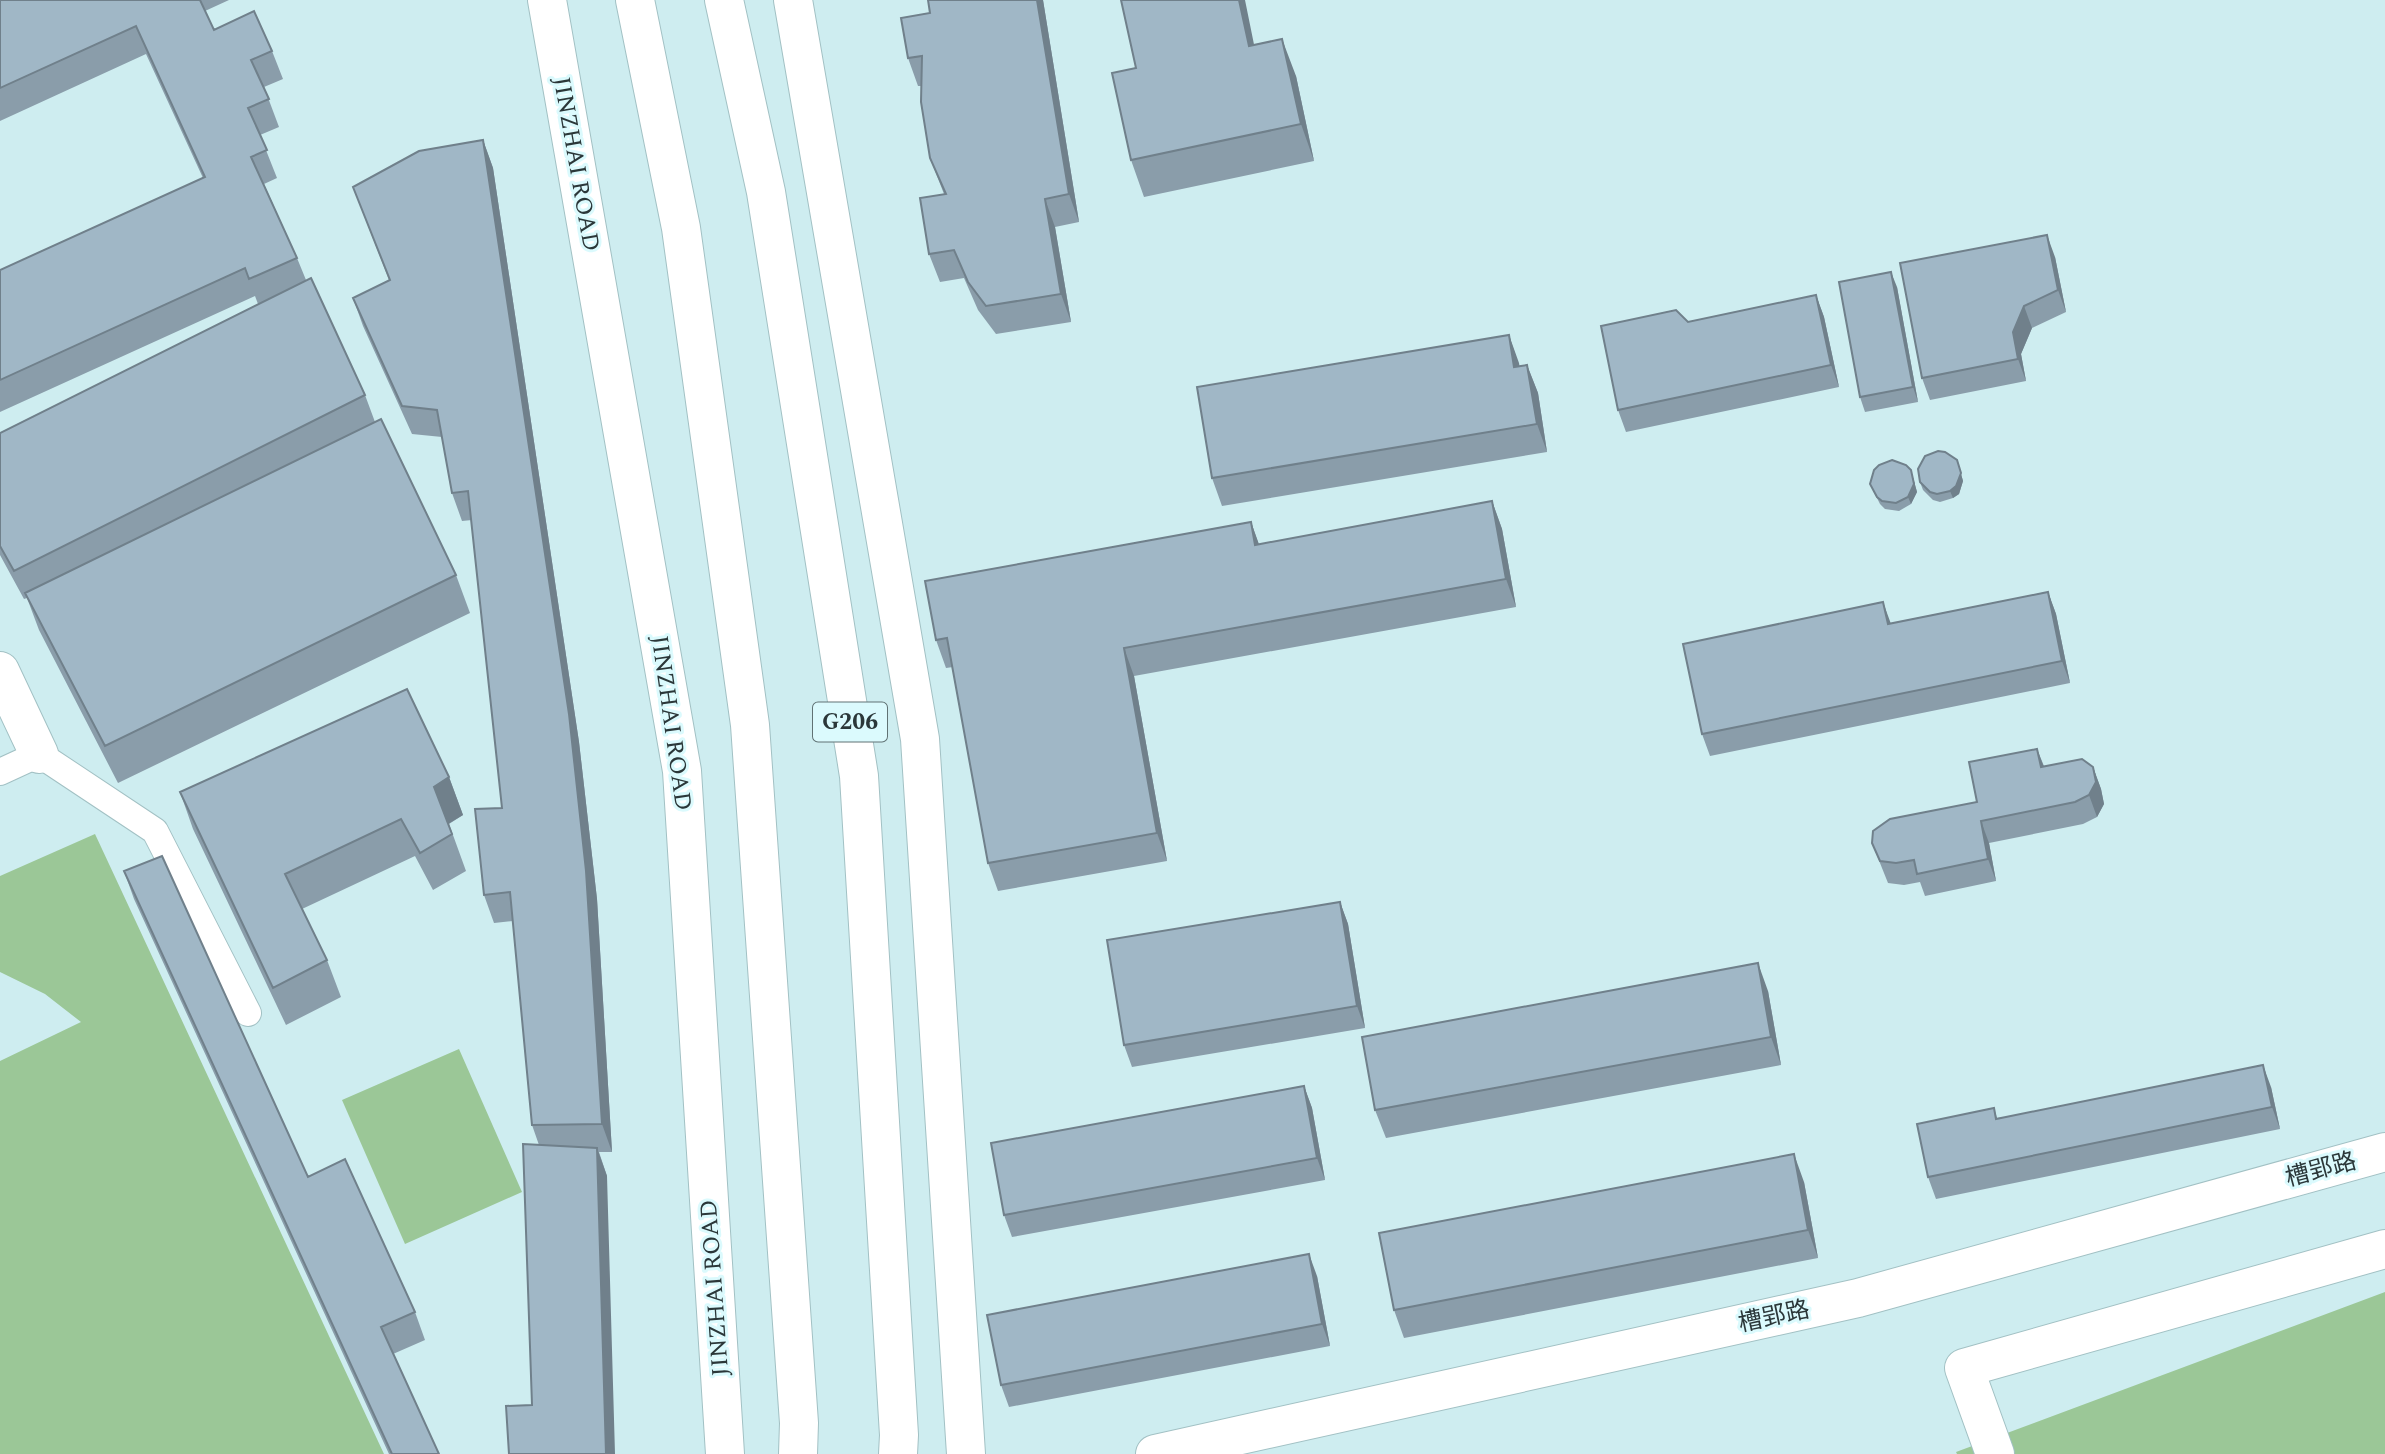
<svg xmlns="http://www.w3.org/2000/svg" width="2385" height="1454" font-family="Spectral,'Noto Sans SC',serif">
<style>
.green{fill:#9bc797}
.lines{fill:none;stroke-linecap:round;stroke-linejoin:round}
.lane-casing{stroke:#a2c1c4;stroke-width:28}
.street-casing{stroke:#a2c1c4;stroke-width:40}
.highway-casing{stroke:#a2c1c4;stroke-width:40}
.lane{stroke:#fff;stroke-width:26}
.street{stroke:#fff;stroke-width:38}
.highway{stroke:#fff;stroke-width:38}
.wall{fill:#8a9daa}
.shaded-wall{fill:#70808b}
.building{fill:#a0b7c6;stroke:#70808b;stroke-width:2}
.labels{text-anchor:middle;dominant-baseline:central;stroke-width:6;stroke-linejoin:round;paint-order:stroke}
.shield{fill:#dbfafd;stroke:#607274;stroke-width:2}
.shield-label{font-size:23px;font-weight:bold;fill:#2b3739}
.street-label{font-size:24px;fill:#2b3739;stroke:#dbfafd}
</style>
<rect width="100%" height="100%" fill="#ceedf0"/>
<!-- green -->
<path class="green" d="M95,834L384,1454H0V1061L81,1022L45,994L0,972V876Z
M459,1049L522,1192L405,1244L342,1100Z
M2385,1292V1454H1957L1956,1452Z"/>
<g class="lines">
<!-- lane casing -->
<g class="lane-casing">
<path id="lane" d="M0,772L39,754L155,831L248,1013"/>
</g>
<!-- street casing -->
<g class="street-casing">
<path id="street" d="M0,671L39,754
M1155,1454L1858,1298L2385,1152
M1995,1454L1964,1368L2385,1249"/>
</g>
<!-- highway casing -->
<g class="highway-casing">
<path id="highway" d="M547,0L682,771L725,1454
M635,0L681,228L750,725L799,1423L798,1454
M724,0L766,192L859,776L899,1435L898,1454
M793,0L920,739L966,1454"/>
</g>
<!-- lane -->
<use href="#lane" class="lane"/>
<!-- street -->
<use href="#street" class="street"/>
<!-- highway -->
<use href="#highway" class="highway"/>
</g>
<!-- wall -->
<path class="wall" d="M0,0H229L205,11L214,30L272,51L283,79L264,87L279,127L260,135L277,178L264,184L297,258L306,280L365,395L375,422L456,575L470,613L118,783L39,630L27,598L24,599L0,555V433L258,304L255,296L0,412V270L203,178L146,54L0,121Z
M928,0H1043L1079,222L1055,227L1071,322L996,334L978,310L964,278L940,282L929,254L944,194L930,158L921,86H918L908,58L930,13Z
M1254,45L1296,76L1314,161L1144,197L1131,160L1136,68Z
M483,140L493,168L579,742L597,899L612,1152H599L607,1176L532,1405L539,1145L532,1125L513,921L494,923L484,895L502,808L472,520L462,521L452,493L442,437L412,434L363,326L353,298L389,280L353,187Z
M2055,257L2066,312L2032,328L2021,354L2026,381L1930,400L1922,378Z
M1897,287L1918,402L1865,412L1860,397Z
M1816,295L1824,317L1839,387L1626,432L1618,410L1688,322Z
M1509,335L1519,366L1527,365L1538,393L1547,452L1222,506L1212,478Z
M1957,460L1963,481L1959,494L1953,498L1940,502L1933,500L1923,490L1920,482Z
M1913,478L1917,492L1911,504L1899,511L1885,509L1880,504L1870,484Z
M1492,501L1502,529L1516,607L1134,676L1167,861L998,891L988,863L953,667L946,668L936,640L1251,522L1259,545Z
M2048,592L2056,614L2070,683L1710,756L1702,734L1891,623Z
M2037,749L2044,766L2093,767L2101,789L2104,804L2097,817L2083,824L1989,843L1996,881L1925,896L1920,882L1904,885L1888,883L1872,843L1977,802Z
M449,777L463,815L449,824L466,871L433,890L415,856L302,909L327,960L341,997L286,1025L193,829L180,792Z
M124,871L308,1177L415,1312L425,1340L393,1354L439,1454H389L134,899Z
M1340,902L1348,924L1365,1028L1132,1067L1124,1045Z
M1768,991L1781,1065L1386,1138L1375,1110Z
M1304,1086L1312,1108L1325,1180L1012,1237L1004,1215Z
M2271,1087L2280,1129L1936,1199L1928,1177L1994,1108L1997,1118Z
M1804,1182L1818,1258L1404,1338L1394,1310Z
M1317,1276L1330,1346L1009,1407L1001,1385Z"/>
<!-- shaded-wall -->
<path class="shaded-wall" d="M1037,0H1043L1079,222L1069,194Z
M1239,0H1245L1262,84L1249,46Z
M1282,39L1296,76L1314,161L1301,124Z
M483,140L493,168L579,742L597,899L612,1152L602,1124Z
M1045,199L1055,227L1071,322L1061,294Z
M2047,235L2055,257L2066,312L2058,290Z
M1891,272L1897,287L1918,402L1913,387Z
M1816,295L1824,317L1839,387L1831,365Z
M2024,306L2032,328L2021,354L2026,381L2018,359L2013,332Z
M1509,335L1519,363L1524,395L1514,367Z
M1527,365L1538,393L1547,452L1537,424Z
M1957,460L1963,481L1959,494L1953,498L1950,491Z
M1911,470L1917,492L1911,504L1908,497Z
M1492,501L1502,529L1516,607L1506,579Z
M1251,522L1261,550L1255,545Z
M2048,592L2056,614L2070,683L2062,661Z
M1883,602L1891,624H1888Z
M1124,648L1134,676L1167,861L1157,833Z
M2037,749L2045,770L2041,767Z
M2093,767L2101,789L2104,804L2097,817L2089,795Z
M449,777L463,815L448,824L434,787Z
M1981,821L1989,843L1996,881L1988,859Z
M1340,902L1348,924L1365,1028L1357,1006Z
M1758,963L1768,991L1781,1065L1771,1037Z
M2263,1065L2271,1087L2280,1129L2272,1107Z
M1304,1086L1312,1108L1325,1180L1317,1158Z
M597,1148L607,1176L615,1454H606Z
M1794,1154L1804,1182L1818,1258L1808,1230Z
M1309,1254L1317,1276L1330,1346L1322,1324Z"/>
<!-- building -->
<path class="building" d="M0,0H200L214,30L254,11L272,51L251,60L269,99L248,108L267,150L251,157L297,258L249,279L245,268L0,380V270L205,177L136,26L0,88Z
M928,0H1037L1069,194L1045,199L1061,294L986,306L968,282L954,250L929,254L920,198L946,194L930,158L921,102L922,56L908,58L901,18L930,13Z
M1121,0H1239L1249,46L1282,39L1301,124L1131,160L1112,73L1136,68Z
M483,140L569,714L586,871L602,1124L532,1125L510,892L484,895L475,809L502,808L468,491L452,493L437,410L402,406L353,298L390,280L353,187L419,151Z
M2047,235L2058,290L2024,306L2013,332L2018,359L1922,378L1900,263Z
M1891,272L1913,387L1860,397L1839,282Z
M311,278L365,395L14,571L0,546V433Z
M1816,295L1831,365L1618,410L1601,326L1676,310L1688,322Z
M1509,335L1514,367L1527,365L1537,424L1212,478L1197,387Z
M381,419L456,575L105,746L25,593Z
M1938,451L1945,452L1957,460L1961,473L1956,486L1950,491L1937,494L1930,492L1920,482L1918,469L1925,456Z
M1892,460L1906,465L1911,470L1914,484L1908,497L1896,503L1882,501L1877,497L1870,484L1874,470L1879,465Z
M1492,501L1506,579L1124,648L1157,833L988,863L947,638L936,640L925,581L1251,522L1255,545Z
M2048,592L2062,661L1702,734L1683,644L1883,602L1888,624Z
M407,689L449,777L434,787L452,834L420,853L401,819L285,874L327,960L273,988L180,792Z
M2037,749L2041,767L2082,759L2093,767L2096,782L2089,795L2075,802L1981,821L1988,859L1917,874L1914,860L1896,863L1880,861L1872,843L1873,831L1890,819L1977,802L1969,762Z
M162,856L308,1177L345,1159L415,1312L381,1327L439,1454H392L124,871Z
M1340,902L1357,1006L1124,1045L1107,940Z
M1758,963L1771,1037L1375,1110L1362,1037Z
M2263,1065L2272,1107L1928,1177L1917,1124L1994,1108L1996,1119Z
M1304,1086L1317,1158L1004,1215L991,1143Z
M523,1144L597,1148L606,1454H509L506,1406L532,1405Z
M1794,1154L1808,1230L1394,1310L1379,1233Z
M1309,1254L1322,1324L1001,1385L987,1315Z"/>
<g class="labels">
<!-- shield labels -->
<rect class="shield" x="813" y="702.5" width="74" height="39" rx="5"/>
<g class="shield-label">
<text x="850" y="722">G206</text>
</g>
<!-- street labels -->
<g class="street-label">
<text transform="translate(576 164) rotate(80)">JINZHAI ROAD</text>
<text transform="translate(671 723) rotate(82)">JINZHAI ROAD</text>
<text transform="translate(2321 1170) rotate(-15)">槽郢路</text>
<text transform="translate(715 1288) rotate(-94)">JINZHAI ROAD</text>
<text transform="translate(1774 1317) rotate(-12)">槽郢路</text>
</g>
</g>
</svg>
